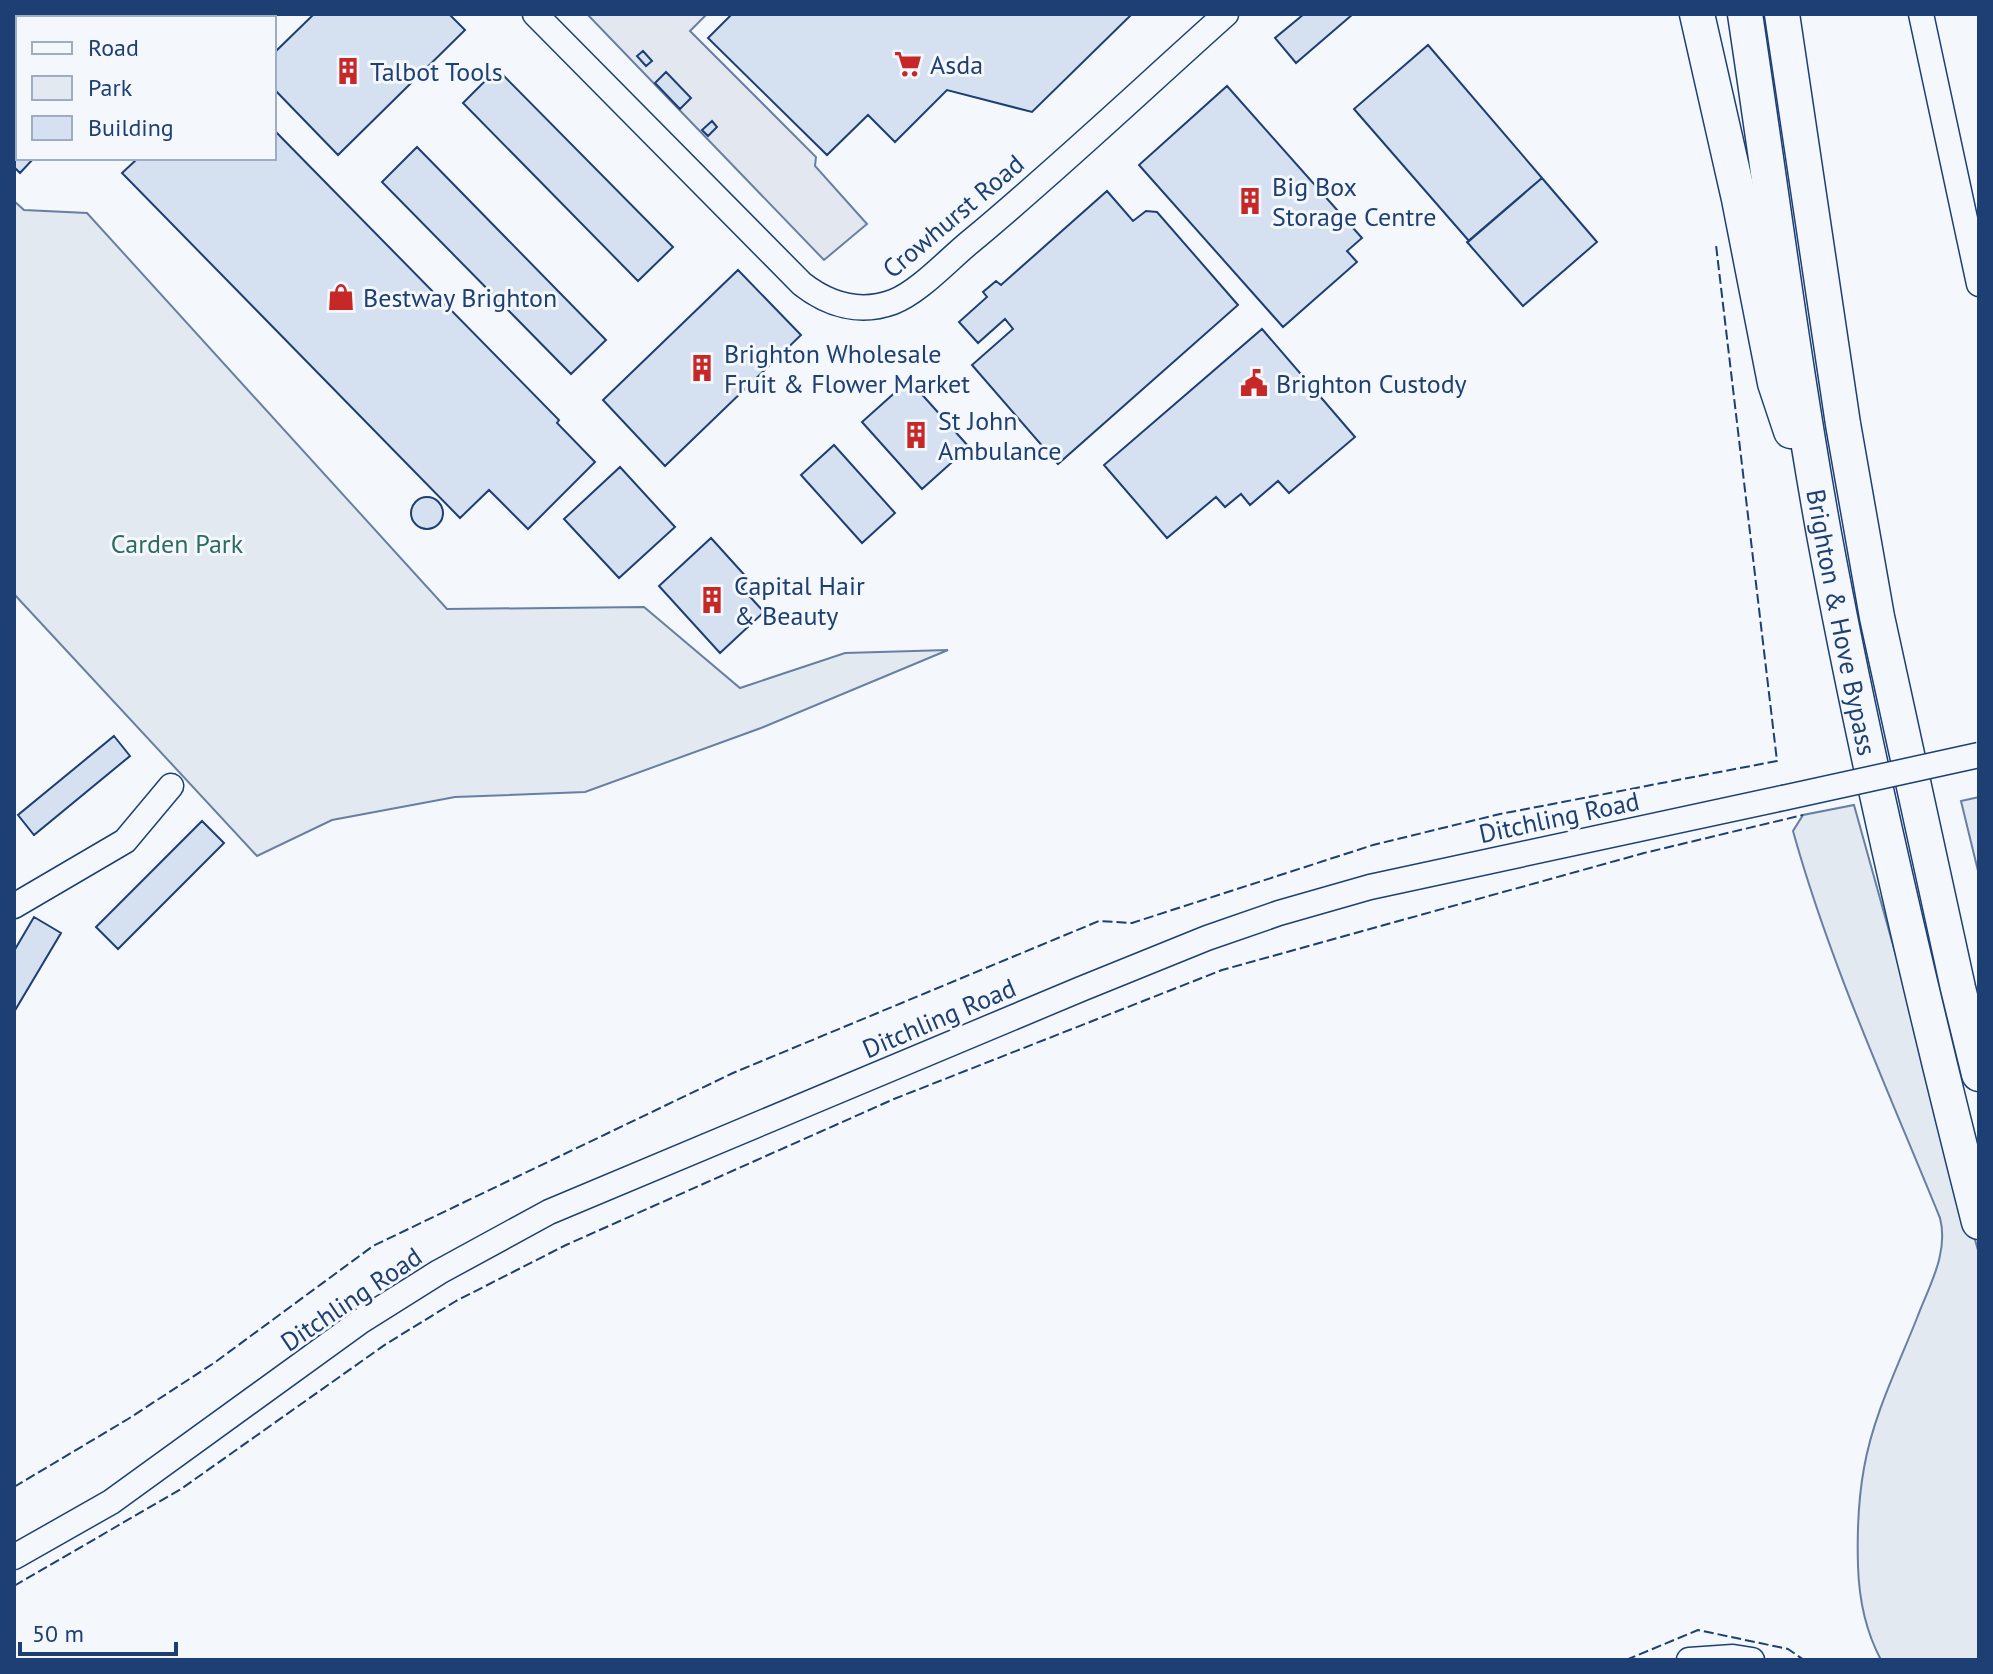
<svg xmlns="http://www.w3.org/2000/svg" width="1993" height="1674" font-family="'PT Sans',sans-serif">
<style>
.green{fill:#e3e9f0;stroke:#687fa3;stroke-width:2}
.parking{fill:#e3e8f0;stroke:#687fa3;stroke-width:2}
.building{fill:#d5e0f0;stroke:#1d3f73;stroke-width:2}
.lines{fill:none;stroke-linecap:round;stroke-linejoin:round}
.minor-casing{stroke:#1d3f73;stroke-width:27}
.highway-casing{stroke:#1d3f73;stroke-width:37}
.minor{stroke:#f4f7fb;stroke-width:24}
.highway{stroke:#f4f7fb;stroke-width:34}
.minor-bridge-casing{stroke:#1d3f73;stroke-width:27;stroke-linecap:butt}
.minor-bridge{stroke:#f4f7fb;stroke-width:24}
.fence{stroke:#1d3f73;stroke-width:2;stroke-dasharray:10 4;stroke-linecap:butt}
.labels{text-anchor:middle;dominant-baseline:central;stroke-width:6;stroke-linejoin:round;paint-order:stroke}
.poi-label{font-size:26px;fill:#1d3f73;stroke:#f4f7fb;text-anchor:start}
.street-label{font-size:26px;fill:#1d3f73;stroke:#f4f7fb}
.park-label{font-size:26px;fill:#2c6c60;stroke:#f4f7fb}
</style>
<rect width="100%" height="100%" fill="#f4f7fb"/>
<!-- green -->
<path class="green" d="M14,201L24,210L87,213L447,609L644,607L740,688L845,653L948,650L761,728L585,792L455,797L332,820L257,856L14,594Z
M1979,797V875L1961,801Z
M1854,805L1979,1254V1660H1881C1865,1630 1859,1600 1858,1566C1857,1533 1858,1501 1864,1468C1873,1416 1898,1366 1917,1318C1929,1286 1949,1253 1940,1218C1888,1090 1830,964 1793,831L1803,815Z"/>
<!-- parking -->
<path class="parking" d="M587,14H707L690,31L816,157L815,166L867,224L824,260Z"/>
<!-- building -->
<path class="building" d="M14,14H114L118,18H18V158H34L20,173L14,167Z
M314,14H449L465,30L338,155L274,89V53Z
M732,14H1132L1032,112L947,90L895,142L868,115L827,155L708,38Z
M1304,14H1353L1296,63L1275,38Z
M1428,45L1542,178L1469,241L1354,109Z
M643,51L652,61L646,66L637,56Z
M497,69L673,247L638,281L463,103Z
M666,72L691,98L680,109L655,83Z
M1227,86L1362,238L1347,251L1357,262L1283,327L1139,165Z
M712,121L717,127L708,136L702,130Z
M274,130L559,420L557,423L595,462L528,529L489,490L460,518L122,173L136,160L134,158H274Z
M417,147L606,340L571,374L382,182Z
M1542,178L1597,242L1523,306L1467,242Z
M1107,191L1133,221L1146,211L1157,212L1238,305L1058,464L972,365L1013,329L1005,319L978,343L959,322L987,297L983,292L996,281L1001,285Z
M738,270L801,335L665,466L603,400Z
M1262,329L1355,437L1289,493L1278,481L1250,505L1241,494L1225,507L1216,497L1167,538L1104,465Z
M909,380L969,447L922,489L862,422Z
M834,445L895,513L862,543L801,475Z
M620,467L675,527L619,578L564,519Z
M411 513a16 16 0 1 1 32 0a16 16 0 1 1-32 0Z
M711,538L749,580L741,587L764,612L720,653L659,586Z
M114,736L130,756L34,835L18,815Z
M202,821L224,843L118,949L96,927Z
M34,917L61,933L14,1012V951Z"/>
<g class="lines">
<!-- minor casing -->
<g class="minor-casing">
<path id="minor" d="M535,14L802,284C829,305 860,314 893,302C919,292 948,260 970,242C1058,169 1141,90 1226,14
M1921,14L1979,284
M14,906L125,841L171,786
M14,1557L111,1502L361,1321L439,1272L549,1212L1081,989L1207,938L1279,913L1370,887L1783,798
M1689,1660L1733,1657L1752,1660"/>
</g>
<!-- highway casing -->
<g class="highway-casing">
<g id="highway">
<path d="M1697,14L1739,199L1775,383L1791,431"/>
<path id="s1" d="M1745,14C1771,187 1793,362 1824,534C1867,766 1921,994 1979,1222"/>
<path d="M1782,14L1843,424L1877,617L1958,988L1979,1074"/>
</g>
</g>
<!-- minor -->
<use href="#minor" class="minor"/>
<!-- highway -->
<use href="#highway" class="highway"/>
<!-- minor-bridge casing -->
<g class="minor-bridge-casing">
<path id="minor-bridge" d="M1783,798L1979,755"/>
</g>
<!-- minor-bridge -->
<use href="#minor-bridge" class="minor-bridge"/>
<!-- fence -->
<path class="fence" d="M14,1487L128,1419L214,1363L373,1246L733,1073L1099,921L1132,923L1373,845L1500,814L1777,761L1716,245
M14,1586L181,1489L386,1344L456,1301L566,1245L894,1099L1222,970L1644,853L1803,815
M1626,1660L1698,1630L1788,1649L1804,1660"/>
</g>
<!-- icons -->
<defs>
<g id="supermarket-bare" transform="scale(2.16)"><path d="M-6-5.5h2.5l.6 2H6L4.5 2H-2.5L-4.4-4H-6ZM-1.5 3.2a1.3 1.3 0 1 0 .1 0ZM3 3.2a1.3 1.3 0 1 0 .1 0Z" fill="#c62828" stroke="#f4f7fb" stroke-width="2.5" paint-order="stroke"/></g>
<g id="building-bare" transform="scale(2.16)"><path d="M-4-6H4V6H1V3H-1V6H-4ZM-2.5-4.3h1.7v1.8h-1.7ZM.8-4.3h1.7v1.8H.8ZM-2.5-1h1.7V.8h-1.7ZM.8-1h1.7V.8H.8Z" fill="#c62828" stroke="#f4f7fb" stroke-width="2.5" paint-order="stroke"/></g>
<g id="shop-bare" transform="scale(2.16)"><path d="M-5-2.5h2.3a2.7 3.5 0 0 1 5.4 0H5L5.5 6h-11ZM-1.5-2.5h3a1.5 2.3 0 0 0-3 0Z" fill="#c62828" stroke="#f4f7fb" stroke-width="2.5" paint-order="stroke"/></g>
<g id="civic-bare" transform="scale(2.16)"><path d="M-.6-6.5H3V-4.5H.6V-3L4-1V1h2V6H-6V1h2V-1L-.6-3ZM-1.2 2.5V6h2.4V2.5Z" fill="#c62828" stroke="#f4f7fb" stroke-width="2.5" paint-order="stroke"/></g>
</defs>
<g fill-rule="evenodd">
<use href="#supermarket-bare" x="908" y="64"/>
<use href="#building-bare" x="348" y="71"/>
<use href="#building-bare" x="1250" y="201"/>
<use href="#shop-bare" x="341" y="297"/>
<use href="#building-bare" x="702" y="368"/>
<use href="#civic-bare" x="1254" y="383"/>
<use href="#building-bare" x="916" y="435"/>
<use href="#building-bare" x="712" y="600"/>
</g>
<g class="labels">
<!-- poi labels -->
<g class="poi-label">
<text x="930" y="64">Asda</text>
<text x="370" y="71">Talbot Tools</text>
<text x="1272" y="186">Big Box<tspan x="1272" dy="30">Storage Centre</tspan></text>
<text x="363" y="297">Bestway Brighton</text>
<text x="724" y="353">Brighton Wholesale<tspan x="724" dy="30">Fruit &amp; Flower Market</tspan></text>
<text x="1276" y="383">Brighton Custody</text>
<text x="938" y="420">St John<tspan x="938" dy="30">Ambulance</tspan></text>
<text x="734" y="585">Capital Hair<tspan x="734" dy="30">&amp; Beauty</tspan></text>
</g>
<!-- street labels -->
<g class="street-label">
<text transform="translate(953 216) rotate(-40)">Crowhurst Road</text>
<text stroke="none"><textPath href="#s1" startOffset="616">Brighton &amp; Hove Bypass</textPath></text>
<text transform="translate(1559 817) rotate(-12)">Ditchling Road</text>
<text transform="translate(939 1018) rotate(-23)">Ditchling Road</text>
<text transform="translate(351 1299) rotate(-34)">Ditchling Road</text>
</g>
<!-- park labels -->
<g class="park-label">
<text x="177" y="543">Carden Park</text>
</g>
</g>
<!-- border -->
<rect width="1993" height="1674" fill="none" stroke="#1d3f73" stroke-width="32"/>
<!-- legend -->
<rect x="16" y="16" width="260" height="144" fill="#f4f7fb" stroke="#9eadc5" stroke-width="2"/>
<rect x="32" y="42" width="40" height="12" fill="#f4f7fb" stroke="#9eadc5" stroke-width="2"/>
<text x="88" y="56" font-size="24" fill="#1d3f73">Road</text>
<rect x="32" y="76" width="40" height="24" fill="#e3e9f0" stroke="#9eadc5" stroke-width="2"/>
<text x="88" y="96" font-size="24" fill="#1d3f73">Park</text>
<rect x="32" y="116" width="40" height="24" fill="#d5e0f0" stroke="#9eadc5" stroke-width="2"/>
<text x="88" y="136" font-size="24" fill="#1d3f73">Building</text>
<!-- scale -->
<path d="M20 1642v12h156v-12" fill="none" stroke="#1d3f73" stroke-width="4"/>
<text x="32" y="1642" font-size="24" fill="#1d3f73" stroke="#f4f7fb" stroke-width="6" paint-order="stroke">50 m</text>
</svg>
